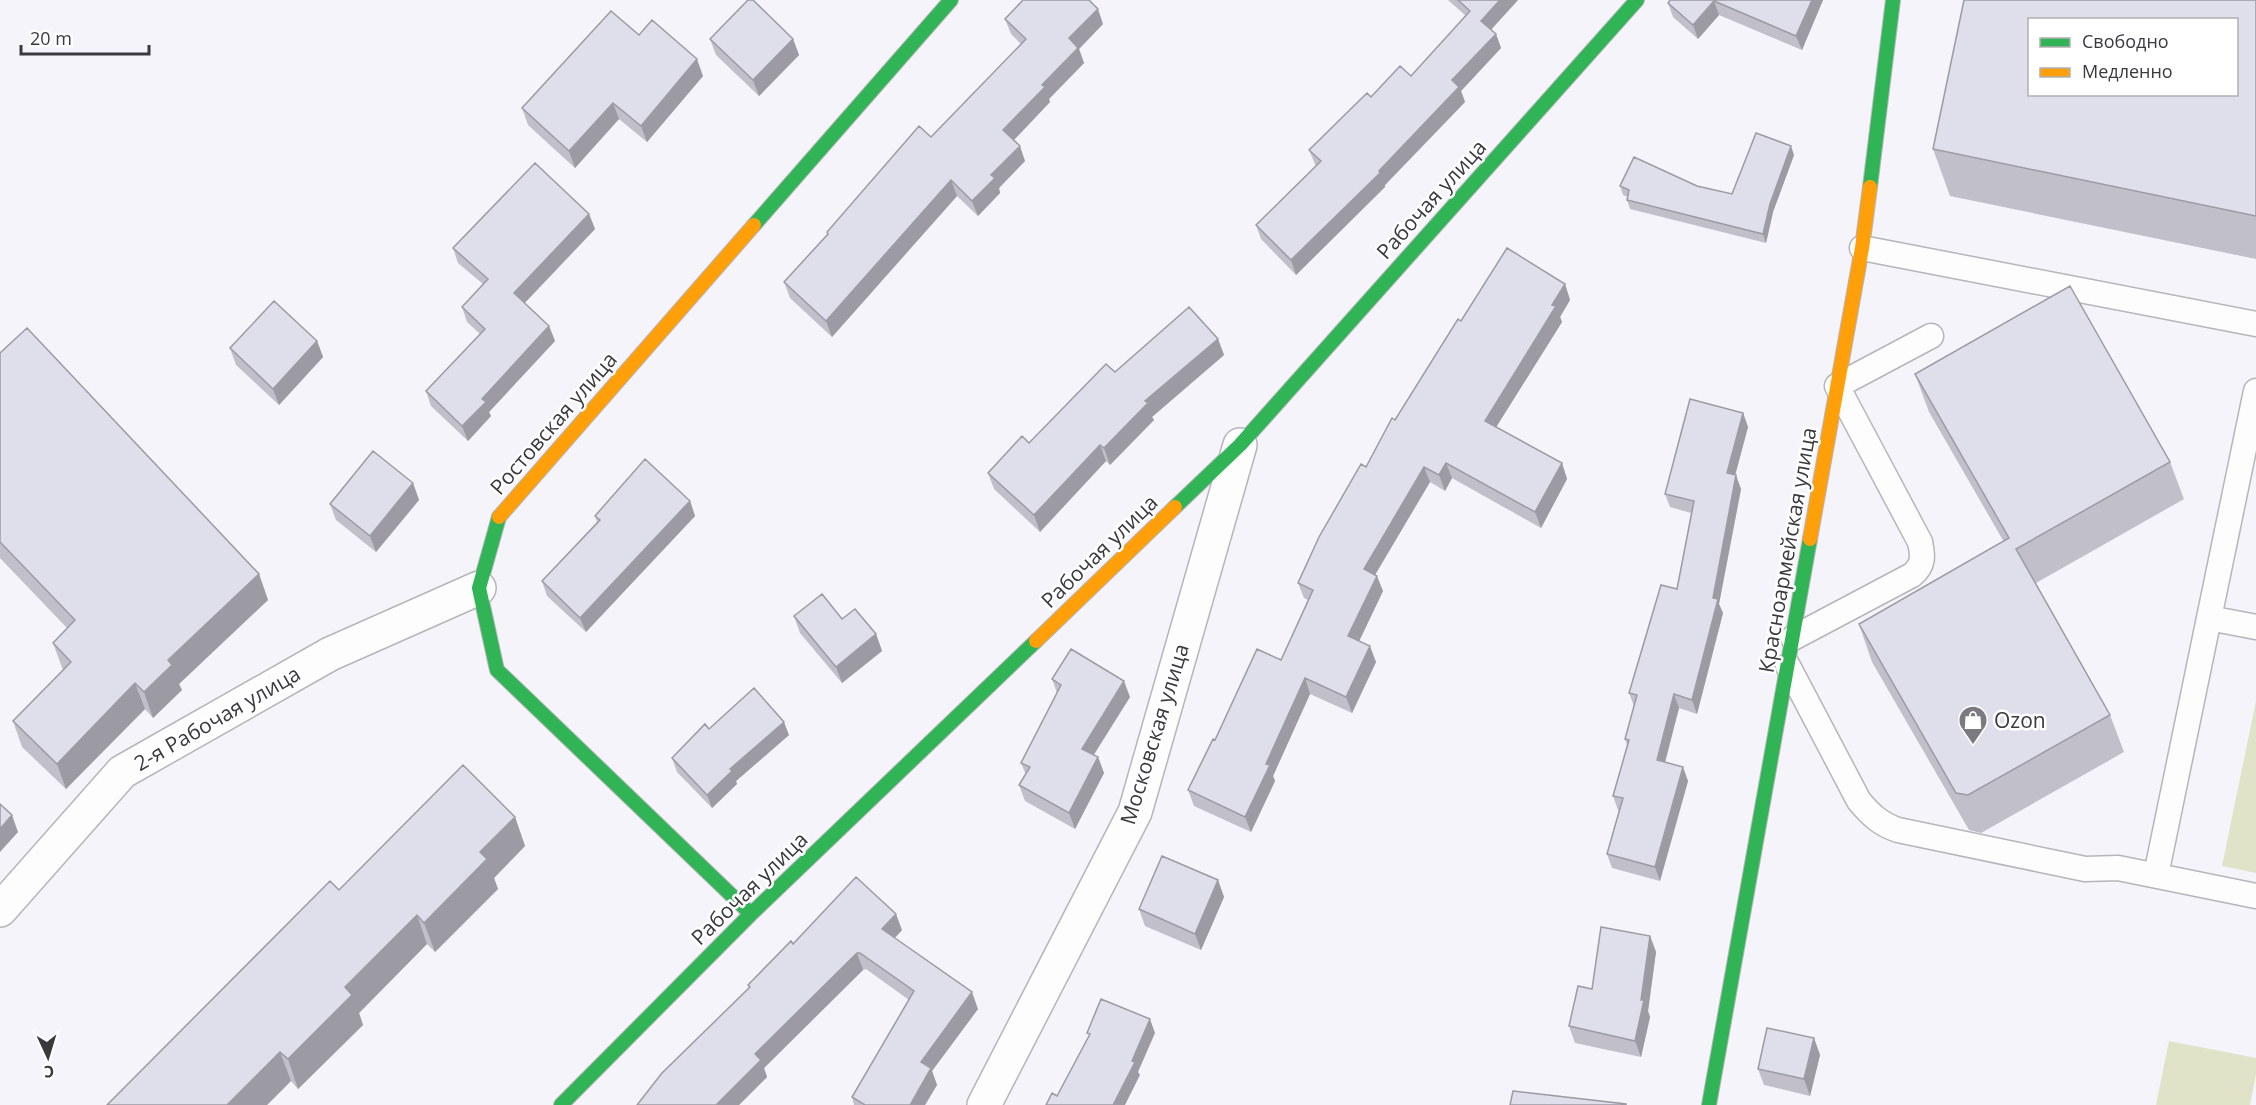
<svg xmlns="http://www.w3.org/2000/svg" width="2256" height="1105" font-family="'Open Sans',sans-serif">
<style>
.green{fill:#e0e3c7}
.lines{fill:none;stroke-linecap:round;stroke-linejoin:round}
.lane-casing{stroke:#b5b5ba;stroke-width:27}
.street-casing{stroke:#b5b5ba;stroke-width:36}
.fast-casing{stroke:#b5b5ba;stroke-width:16}
.slow-casing{stroke:#b5b5ba;stroke-width:16}
.lane{stroke:#fdfdfe;stroke-width:24}
.street{stroke:#fdfdfe;stroke-width:33}
.fast{stroke:#30b455;stroke-width:14}
.slow{stroke:#ff9f0a;stroke-width:14}
.wall{fill:#c0bfca}
.shaded-wall{fill:#9c9ba4}
.building{fill:#dfdeeb;stroke:#9c9ba4;stroke-width:1.5;fill-rule:evenodd}
.labels{text-anchor:middle;dominant-baseline:central;stroke-width:5;stroke-linejoin:round;paint-order:stroke}
.street-label{font-size:21px;fill:#39393e;stroke:#fff}
.poi-label{font-size:21px;fill:#39393e;stroke:#fff;text-anchor:start}
</style>
<rect width="100%" height="100%" fill="#f4f4fa"/>
<!-- green -->
<path class="green" d="M2256,701V873L2222,866Z
M2169,1041L2256,1058V1074L2250,1105H2156Z"/>
<g class="lines">
<!-- lane casing -->
<g class="lane-casing">
<path id="lane" d="M1862,248L2256,324
M2256,391L2209,618L2256,627
M1793,638L1912,575C1924,565 1923,556 1920,542L1837,386L1931,336
M1788,666L1859,801C1871,815 1880,824 1898,830L2085,869L2118,868L2256,896
M2156,875L2209,618"/>
</g>
<!-- street casing -->
<g class="street-casing">
<path id="street" d="M0,910L122,772L330,654L479,588
M984,1105L1135,812L1240,445"/>
</g>
<!-- fast casing -->
<g class="fast-casing">
<path id="fast" d="M1870,187L1893,0
M754,225L951,0
M1175,507L1240,445L1637,0
M499,517L479,588L497,670L751,914
M561,1105L751,914L1036,641
M1709,1105L1810,539"/>
</g>
<!-- slow casing -->
<g class="slow-casing">
<path id="slow" d="M499,517L754,225
M1810,539L1862,248L1870,187
M1036,641L1175,507"/>
</g>
<!-- lane -->
<use href="#lane" class="lane"/>
<!-- street -->
<use href="#street" class="street"/>
<!-- fast -->
<use href="#fast" class="fast"/>
<!-- slow -->
<use href="#slow" class="slow"/>
</g>
<!-- wall -->
<path class="wall" d="M1448,0H1518L1491,30L1496,34L1501,48L1461,91L1465,102L1385,185V187L1296,275L1261,239L1256,225L1316,166L1315,164L1309,150L1371,97L1411,76L1466,16Z
M1670,0H1823L1802,50L1719,15L1698,39L1673,17L1668,3Z
M2256,0V259L1950,196L1933,149Z
M1005,19L1103,24L1079,49L1084,63L1049,99L1050,102L1014,140L1025,161L999,188L1000,193L978,216L957,196L832,337L790,298L784,282L828,234L827,232L931,137L1021,44L1011,34Z
M639,35L703,76L647,142L619,119L575,168L528,125L522,108Z
M710,39H793L799,55L759,96L716,55Z
M1794,155L1773,212L1766,243L1630,209L1627,200L1628,197L1623,195L1620,186H1697L1732,194Z
M589,214L595,229L524,303L549,326L555,341L489,412L491,416L468,441L431,406L426,391L480,334L467,322L462,307L483,284L458,263L453,248Z
M1565,284L1570,300L1560,317L1562,322L1496,427L1562,463L1567,479L1541,528L1452,478L1445,491L1430,482L1375,575L1383,591L1359,641L1376,662L1352,713L1310,694L1273,776L1275,781L1251,832L1194,806L1188,790L1215,740L1281,660L1308,600L1304,598L1298,583L1366,467L1395,420L1461,321Z
M1218,339L1224,355L1152,417L1154,420L1110,465L1106,461L1040,532L994,489L988,473L1029,443L1115,372Z
M317,341L323,357L279,405L236,365L230,348Z
M0,353L259,574L268,600L179,684L182,690L153,718L145,709L66,789L22,747L13,721L63,670L53,643L67,628L0,558Z
M1915,374L2170,462L2184,499L2036,583L2110,715L2124,752L1981,833L1969,830L1872,662L1859,624L2004,542L1929,412Z
M1743,413L1748,427L1735,475L1741,489L1719,604L1723,613L1697,714L1679,708L1665,762L1688,781L1660,881L1612,868L1607,854L1619,810H1618L1613,796L1627,745L1625,739L1634,706L1629,693L1677,589L1691,513L1670,507L1665,494Z
M413,483L419,500L376,552L336,520L330,504Z
M690,501L695,516L586,632L547,596L542,581L597,522L595,516Z
M794,616L842,619L876,634L882,651L842,683L800,633Z
M1052,679L1130,697L1094,755L1098,757L1104,773L1075,829L1025,801L1019,785L1026,775L1021,763L1057,693Z
M709,729L789,735L736,781L737,784L712,808L677,772L672,758Z
M515,817L525,846L494,878L498,889L435,952L427,944L359,1013L363,1025L298,1089L291,1081L267,1105H107L339,890Z
M1218,880L1224,897L1201,950L1145,926L1139,909Z
M902,930L895,938L978,1009L932,1071L937,1085L925,1105H854L852,1097L909,1000L866,969L863,970L764,1068L767,1077L739,1105H637L749,987L748,985L793,944Z
M1650,936L1656,952L1648,1011L1650,1017L1641,1057L1575,1043L1569,1026L1592,989Z
M1814,1038L1820,1055L1810,1096L1764,1085L1758,1069Z"/>
<!-- shaded-wall -->
<path class="shaded-wall" d="M1500,0H1518L1486,35L1481,21Z
M1812,0H1823L1802,50L1796,36Z
M1714,1L1719,15L1698,39L1693,25Z
M1098,9L1103,24L1079,49L1084,63L1049,99L1050,102L1009,145L1003,130L1042,85L1069,38Z
M1496,34L1501,48L1461,91L1465,102L1385,185V187L1296,275L1291,260L1379,171L1452,80Z
M793,39L799,55L759,96L753,80Z
M697,59L703,76L647,142L641,126Z
M613,103L619,119L575,168L569,151Z
M1020,146L1025,161L999,188L1000,193L978,216L972,201L991,175Z
M1791,146L1794,155L1773,212L1766,243L1763,234L1770,204Z
M951,180L957,196L832,337L826,321Z
M589,214L595,229L520,308L514,293Z
M1565,284L1570,300L1560,317L1562,322L1490,437L1485,421L1552,305Z
M549,326L555,341L489,412L491,416L468,441L462,426L482,399Z
M1218,339L1224,355L1152,417L1154,420L1110,465L1104,448L1145,401Z
M317,341L323,357L279,405L273,389Z
M1743,413L1748,427L1732,487L1727,473Z
M1100,445L1106,461L1040,532L1034,515Z
M1446,463L1452,478L1445,491L1439,475Z
M1562,463L1567,479L1541,528L1535,512Z
M1424,467L1430,482L1369,585L1364,569Z
M1736,475L1741,489L1719,604L1723,613L1697,714L1692,700L1713,598Z
M413,483L419,500L376,552L370,536Z
M690,501L695,516L586,632L580,618Z
M259,574L268,600L179,684L182,690L153,718L144,692L168,660Z
M1377,576L1383,591L1354,652L1348,636Z
M876,634L882,651L842,683L836,667Z
M1370,646L1376,662L1352,713L1346,697Z
M1305,678L1310,694L1273,776L1275,781L1251,832L1245,817L1266,764Z
M1124,681L1130,697L1087,765L1082,749Z
M135,683L145,709L66,789L57,764Z
M1674,694L1679,708L1662,774L1657,760Z
M784,722L789,735L736,781L737,784L712,808L707,795L730,769Z
M1098,757L1104,773L1075,829L1069,813Z
M1683,767L1688,781L1660,881L1655,867Z
M12,815L18,832L0,852V829Z
M515,817L525,846L494,878L498,889L435,952L424,923L480,852Z
M1218,880L1224,897L1201,950L1195,934Z
M896,914L902,930L888,945L882,929Z
M417,915L427,944L359,1013L363,1025L298,1089L288,1059L345,987Z
M1650,936L1656,952L1648,1011L1650,1017L1641,1057L1635,1041Z
M857,953L863,970L764,1068L767,1077L739,1105H716L755,1054Z
M972,992L978,1009L932,1071L937,1085L925,1105H910L921,1062Z
M1150,1019L1155,1033L1138,1072L1140,1075L1125,1105H1113Z
M1814,1038L1820,1055L1810,1096L1804,1079Z
M280,1052L291,1081L267,1105H227Z"/>
<!-- building -->
<path class="building" d="M748,0H753L793,39L753,80L710,39Z
M1023,0H1089L1098,9L1069,38L1078,48L1042,85L1045,87L1003,130L1020,146L991,175L995,178L972,201L951,180L826,321L784,282L828,234L827,232L919,126L931,137L1026,39L1005,19Z
M1458,0H1500L1481,21L1496,34L1452,80L1459,87L1379,171L1380,173L1291,260L1256,225L1321,161L1309,150L1367,93L1371,97L1400,66L1411,76L1470,11Z
M1670,0H1812L1796,36L1714,1L1693,25L1668,3Z
M1964,0H2256V216L1933,149ZM2030,20H2236V94H2030Z
M611,11L639,35L652,20L697,59L641,126L613,103L569,151L522,108Z
M1756,133L1791,146L1770,204L1763,234L1627,200L1629,190L1620,186L1634,157L1697,186L1732,194Z
M535,163L589,214L514,293L549,326L482,399L486,402L462,426L426,391L485,329L462,307L488,279L453,248Z
M1507,248L1565,284L1552,305L1556,306L1485,421L1562,463L1535,512L1446,463L1439,475L1424,467L1364,569L1377,576L1348,636L1370,646L1346,697L1305,678L1266,764L1270,765L1245,817L1188,790L1213,739L1215,740L1257,649L1281,660L1313,590L1298,583L1319,537L1361,464L1366,467L1392,418L1395,420L1458,319L1461,321Z
M2070,286L2170,462L2016,549L2110,715L1968,795L1956,793L1859,624L2009,538L1915,374Z
M274,301L317,341L273,389L230,348Z
M1189,307L1218,339L1145,401L1148,403L1104,448L1100,445L1034,515L988,473L1022,436L1029,443L1106,364L1115,372Z
M27,328L259,574L168,660L172,665L144,692L135,683L57,764L13,721L71,662L53,643L75,620L0,542V353Z
M1690,399L1743,413L1727,473L1736,475L1713,598L1718,599L1692,700L1674,694L1657,760L1683,767L1655,867L1607,854L1623,798L1613,796L1629,740L1625,739L1637,695L1629,693L1661,585L1677,589L1694,501L1665,494Z
M373,451L413,483L370,536L330,504Z
M645,459L690,501L580,618L542,581L600,520L595,516Z
M822,594L842,619L855,609L876,634L836,667L794,616Z
M1071,649L1124,681L1082,749L1098,757L1069,813L1019,785L1030,767L1021,763L1061,685L1052,679Z
M754,688L784,722L730,769L732,771L707,795L672,758L705,724L709,729Z
M463,765L515,817L480,852L487,859L424,923L417,915L345,987L352,995L288,1059L280,1052L227,1105H107L330,881L339,890Z
M0,804L12,815L0,829Z
M1162,856L1218,880L1195,934L1139,909Z
M856,877L896,914L882,929L972,992L921,1062L931,1068L910,1105H865L852,1097L914,991L860,953H857L755,1054L761,1060L716,1105H637L662,1073L750,987L748,985L791,941L793,944Z
M1601,927L1650,936L1641,1000H1644L1635,1041L1569,1026L1578,986L1592,989Z
M1101,999L1150,1019L1132,1061L1135,1062L1113,1105H1046L1052,1093L1057,1096L1090,1034L1087,1033Z
M1767,1028L1814,1038L1804,1079L1758,1069Z
M1513,1091L1626,1104V1105H1510Z"/>
<!-- icons -->
<defs>
<g id="shop-pin" transform="scale(1.5)"><path d="M0 17L-7.5 6A9.5 9.5 0 1 1 7.5 6Z" fill="#7a7a80" stroke="#fff"/><path d="M-5-2.5h2.3a2.7 3.5 0 0 1 5.4 0H5L5.5 6h-11ZM-1.5-2.5h3a1.5 2.3 0 0 0-3 0Z" fill="#fff"/></g>
</defs>
<g fill-rule="evenodd">
<use href="#shop-pin" x="1973" y="720"/>
</g>
<g class="labels">
<!-- street labels -->
<g class="street-label">
<text transform="translate(1431 199) rotate(-48)">Рабочая улица</text>
<text transform="translate(553 423) rotate(-49)">Ростовская улица</text>
<text transform="translate(1787 550) rotate(-80)">Красноармейская улица</text>
<text transform="translate(1099 551) rotate(-44)">Рабочая улица</text>
<text transform="translate(217 718) rotate(-30)">2-я Рабочая улица</text>
<text transform="translate(1154 734) rotate(-73)">Московская улица</text>
<text transform="translate(749 888) rotate(-44)">Рабочая улица</text>
</g>
<!-- poi labels -->
<g class="poi-label">
<text x="1994" y="720">Ozon</text>
</g>
</g>
<!-- legend -->
<rect x="2028" y="18" width="210" height="78" fill="#ffffff" stroke="#b0b0b2" stroke-width="1.5"/>
<rect x="2040" y="38" width="30" height="9" fill="#30b455" stroke="#b0b0b2" stroke-width="1.5"/>
<text x="2082" y="48" font-size="18" fill="#39393e">Свободно</text>
<rect x="2040" y="68" width="30" height="9" fill="#ff9f0a" stroke="#b0b0b2" stroke-width="1.5"/>
<text x="2082" y="78" font-size="18" fill="#39393e">Медленно</text>
<!-- north arrow -->
<g transform="translate(48 1057) rotate(176)" stroke="#ffffff" stroke-width="4.5" paint-order="stroke">
<path d="M0-4.5L10 22L0 15L-10 22Z" fill="#39393e"/>
<text y="-9" font-size="16" font-weight="bold" text-anchor="middle" fill="#39393e">С</text>
</g>
<!-- scale -->
<path d="M21 45v9h128v-9" fill="none" stroke="#39393e" stroke-width="3"/>
<text x="30" y="45" font-size="18" fill="#39393e" stroke="#ffffff" stroke-width="4.5" paint-order="stroke">20 m</text>
</svg>
